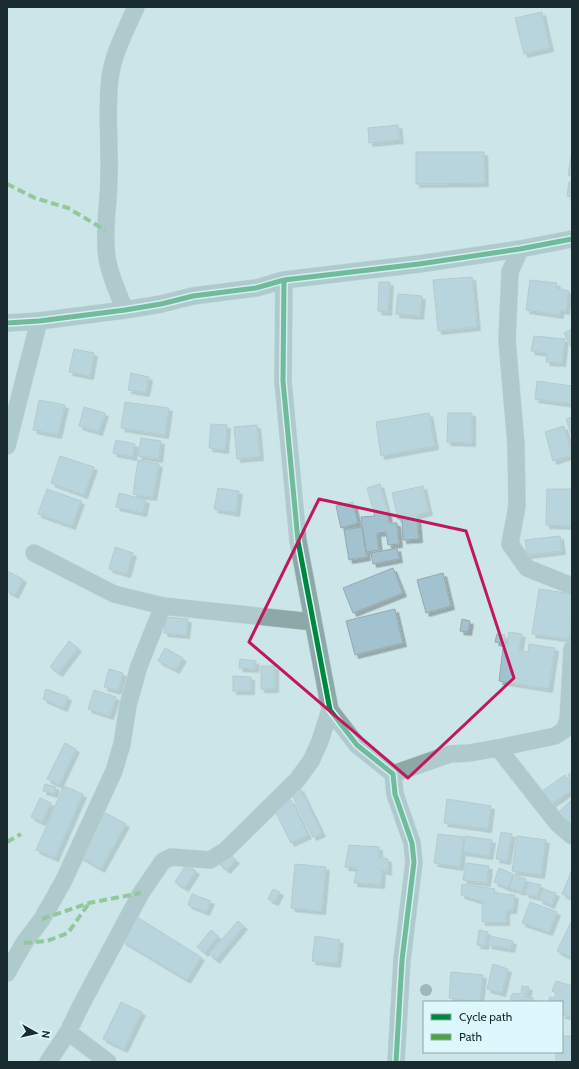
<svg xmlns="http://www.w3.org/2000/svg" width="579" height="1069" font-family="Cabin,sans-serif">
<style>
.building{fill:#a1c2ce;stroke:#97a8ae;filter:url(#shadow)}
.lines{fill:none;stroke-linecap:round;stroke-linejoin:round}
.street-casing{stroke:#aec2c5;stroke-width:18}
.street{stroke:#8ca9a8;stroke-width:17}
.quiet{stroke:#4fa443;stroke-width:4;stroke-dasharray:8 4;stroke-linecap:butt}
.cycleway-casing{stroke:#dcf8fc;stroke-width:8}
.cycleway{stroke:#00873e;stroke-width:5}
.tree{fill:#5d847a}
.marked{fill:none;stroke:#c2185b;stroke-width:3;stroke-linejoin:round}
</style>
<defs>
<filter id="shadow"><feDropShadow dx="3.5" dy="3.5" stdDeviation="0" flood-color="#0004"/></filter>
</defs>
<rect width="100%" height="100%" fill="#cce5e9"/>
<!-- building -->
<path class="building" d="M542,12L550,48L524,54L515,18Z
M398,125L400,140L369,143L368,128Z
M416,152H484L485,183L416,184Z
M571,157H572V176L568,175Z
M569,182H572V197L567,196Z
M472,277L477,327L438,331L433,280Z
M530,280L557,283L556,288L569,291L566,311L560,310V315L526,310Z
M379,282H390L388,312L378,311Z
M398,294L422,296L420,316L396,314Z
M572,329V349L564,333Z
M534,336L565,339L562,363L546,362L547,353L531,351Z
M74,349L94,353L90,376L69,372Z
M131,373L149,377L146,393L128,390Z
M537,381L572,386V404L535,399Z
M39,400L65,405L58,435L33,430Z
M125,402L169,408L165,435L121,428Z
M84,407L105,413L99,432L79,426Z
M429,413L435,446L381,456L376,422Z
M448,413H472V443L447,442Z
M572,417V432L571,433L566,419Z
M211,424L227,425L225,450L209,448Z
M257,425L260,457L237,459L234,427Z
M564,426L572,455L553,461L545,432Z
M141,438L161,441L159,459L138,456Z
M116,440L135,444L133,457L113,453Z
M60,456L94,467L84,495L51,483Z
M138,460L159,464L153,497L133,494Z
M380,484L388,514L389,523H397L399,544L388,545L386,532L377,533L379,550L366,552L361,517L375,516L367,488Z
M423,486L429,512L417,515L419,539L403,540L402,519H398L392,493Z
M218,488L239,491L236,513L214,509Z
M47,489L81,501L72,526L38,514Z
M547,489H572V526L546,525Z
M119,493L146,500L143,513L116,507Z
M353,502L358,523L341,528L336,506Z
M362,527L367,557L349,560L344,530Z
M560,536L562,551L527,555L525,540Z
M115,547L133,553L127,574L109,569Z
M397,548L399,559L373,564L371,553Z
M393,568L403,593L353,613L343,588Z
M7,571L23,579L15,595L7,591Z
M443,573L451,606L426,613L417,580Z
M539,589L572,594V617L569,639L532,634Z
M395,609L403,643L355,655L346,621Z
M166,617L188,619L186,635L164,633Z
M462,619L470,621L468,632L460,631Z
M509,632L522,634L519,650L528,652L529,644L555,648L549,689L499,681L503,648H507Z
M497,634L505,635L504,643L495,642Z
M69,641L78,648L59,673L50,667Z
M165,648L183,658L176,670L158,661Z
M240,659L256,661L255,669L239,668Z
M261,666H275V689H261Z
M109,669L123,673L118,691L104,687Z
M233,676L251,677V691H233Z
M46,689L68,697L64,708L43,699Z
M94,690L116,697L110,716L88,709Z
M65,743L76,749L59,785L47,779Z
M572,772V781L568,775Z
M565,775L572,785V790L544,809L535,796Z
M45,784L56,787L54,794L43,791Z
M64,786L83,794L55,858L36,850Z
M300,788L322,833L313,837L291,793Z
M40,798L51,803L42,822L31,817Z
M447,799L491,806L488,829L444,823Z
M572,799V830L556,815Z
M291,800L308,835L291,843L274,809Z
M104,812L126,824L101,869L79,856Z
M501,832L512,834L507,861L496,859Z
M438,834L464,837L460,867L434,863Z
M465,836L492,840L489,856L463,852Z
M517,836L546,840L541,875L512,871Z
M349,845L379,847V857L388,859V872L382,870L381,885L354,883L357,868L345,867Z
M228,853L236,860L227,870L219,864Z
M466,863L489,866L487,883L463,880Z
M295,864L326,867L322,911L291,908Z
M186,865L196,871L185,888L175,882Z
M499,868L513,874L508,888L494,882Z
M572,870V898L562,894Z
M514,875L526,879L522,892L509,888Z
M528,882L541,885L537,897L525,894Z
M462,884L495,889L494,893L515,895L513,910H506V922H482V908L484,902L461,895Z
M273,889L280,892L275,902L268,899Z
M543,889L556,893L551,905L539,900Z
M192,894L211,901L206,912L188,905Z
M530,902L557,912L549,932L522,923Z
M137,917L201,957L187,980L122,941Z
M572,920V958L557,951Z
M238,921L244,926L216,960L209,954Z
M211,930L218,936L205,953L197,947Z
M479,930L488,932L485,946L477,945Z
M315,936L340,940L337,964L312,961Z
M490,936L513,941L511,949L488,945Z
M493,964L508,969L502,993L487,989Z
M451,972L483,975L480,1002L449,998Z
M556,981L572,986V1017L562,1015V1002H548L550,997L554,998L556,993L552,991Z
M522,986L529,987L527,995L521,994Z
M513,993L520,994V996L533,998V1002H511V995H513Z
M121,1002L142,1012L124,1049L103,1039Z
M562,1036H572V1062H556V1052H562Z"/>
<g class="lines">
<!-- street casing -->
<g class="street-casing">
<path id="street" d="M520,249L510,272L507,340L516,445L517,506L510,544L527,568L572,586
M284,280L283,381L298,541L330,710L357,745L393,774L395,794L412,843L414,862L402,960L396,1062
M125,310C118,293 110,276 107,258C103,230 109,203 109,176C110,143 106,111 110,78C113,54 126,30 136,7
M7,323L39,321L125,310L161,304L193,296L256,288L284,280L419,264L520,249L572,239
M7,446L39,321
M34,553L114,594L163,606L313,622
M498,748L555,736L564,730L568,720L572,649
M393,774L450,754L469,753L498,748L557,823L572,836
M7,973L24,943L42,919L63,882L114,771L122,744L128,705L139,666L163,606
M48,1062L68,1032
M108,1062L68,1032L80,1007L141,893L163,861L171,857L210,860L225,851L297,780L311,761L320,741L330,710"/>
</g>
<!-- street -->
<use href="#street" class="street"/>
<!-- quiet -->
<path class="quiet" d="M7,184L35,198L68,208L105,230
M7,842L21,834
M42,919L89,903L141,893
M24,943L47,941L68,933L89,903"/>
<!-- cycleway casing -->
<g class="cycleway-casing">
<path id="cycleway" d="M284,280L283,381L298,541L330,710L357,745L393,774L395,794L412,843L414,862L402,960L396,1062
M7,323L39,321L125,310L161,304L193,296L256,288L284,280L419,264L520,249L572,239"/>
</g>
<!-- cycleway -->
<use href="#cycleway" class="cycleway"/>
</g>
<!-- trees -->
<circle class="tree" cx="426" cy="990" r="6"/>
<!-- marked area -->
<path d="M0 0H579V1069H0ZM319,499L466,531L514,678L408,778L249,642Z" fill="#cce5e9" fill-opacity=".55" fill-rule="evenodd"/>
<path class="marked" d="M319,499L466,531L514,678L408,778L249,642Z"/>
<!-- border -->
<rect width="579" height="1069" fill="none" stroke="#1a2c2f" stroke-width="16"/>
<!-- legend -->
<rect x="423" y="1001" width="140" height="52" fill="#dcf8fc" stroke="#8ea6aa"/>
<rect x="431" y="1014" width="20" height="6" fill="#00873e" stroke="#8ea6aa"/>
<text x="459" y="1021" font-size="12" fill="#1a2c2f">Cycle path</text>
<rect x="431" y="1034" width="20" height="6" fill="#4fa443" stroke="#8ea6aa"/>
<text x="459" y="1041" font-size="12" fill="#1a2c2f">Path</text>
<!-- north arrow -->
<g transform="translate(36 1033) rotate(98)" stroke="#dcf8fc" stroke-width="3" paint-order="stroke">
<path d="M0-3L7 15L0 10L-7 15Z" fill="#1a2c2f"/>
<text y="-6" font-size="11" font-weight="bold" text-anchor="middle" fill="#1a2c2f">N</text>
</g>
</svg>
